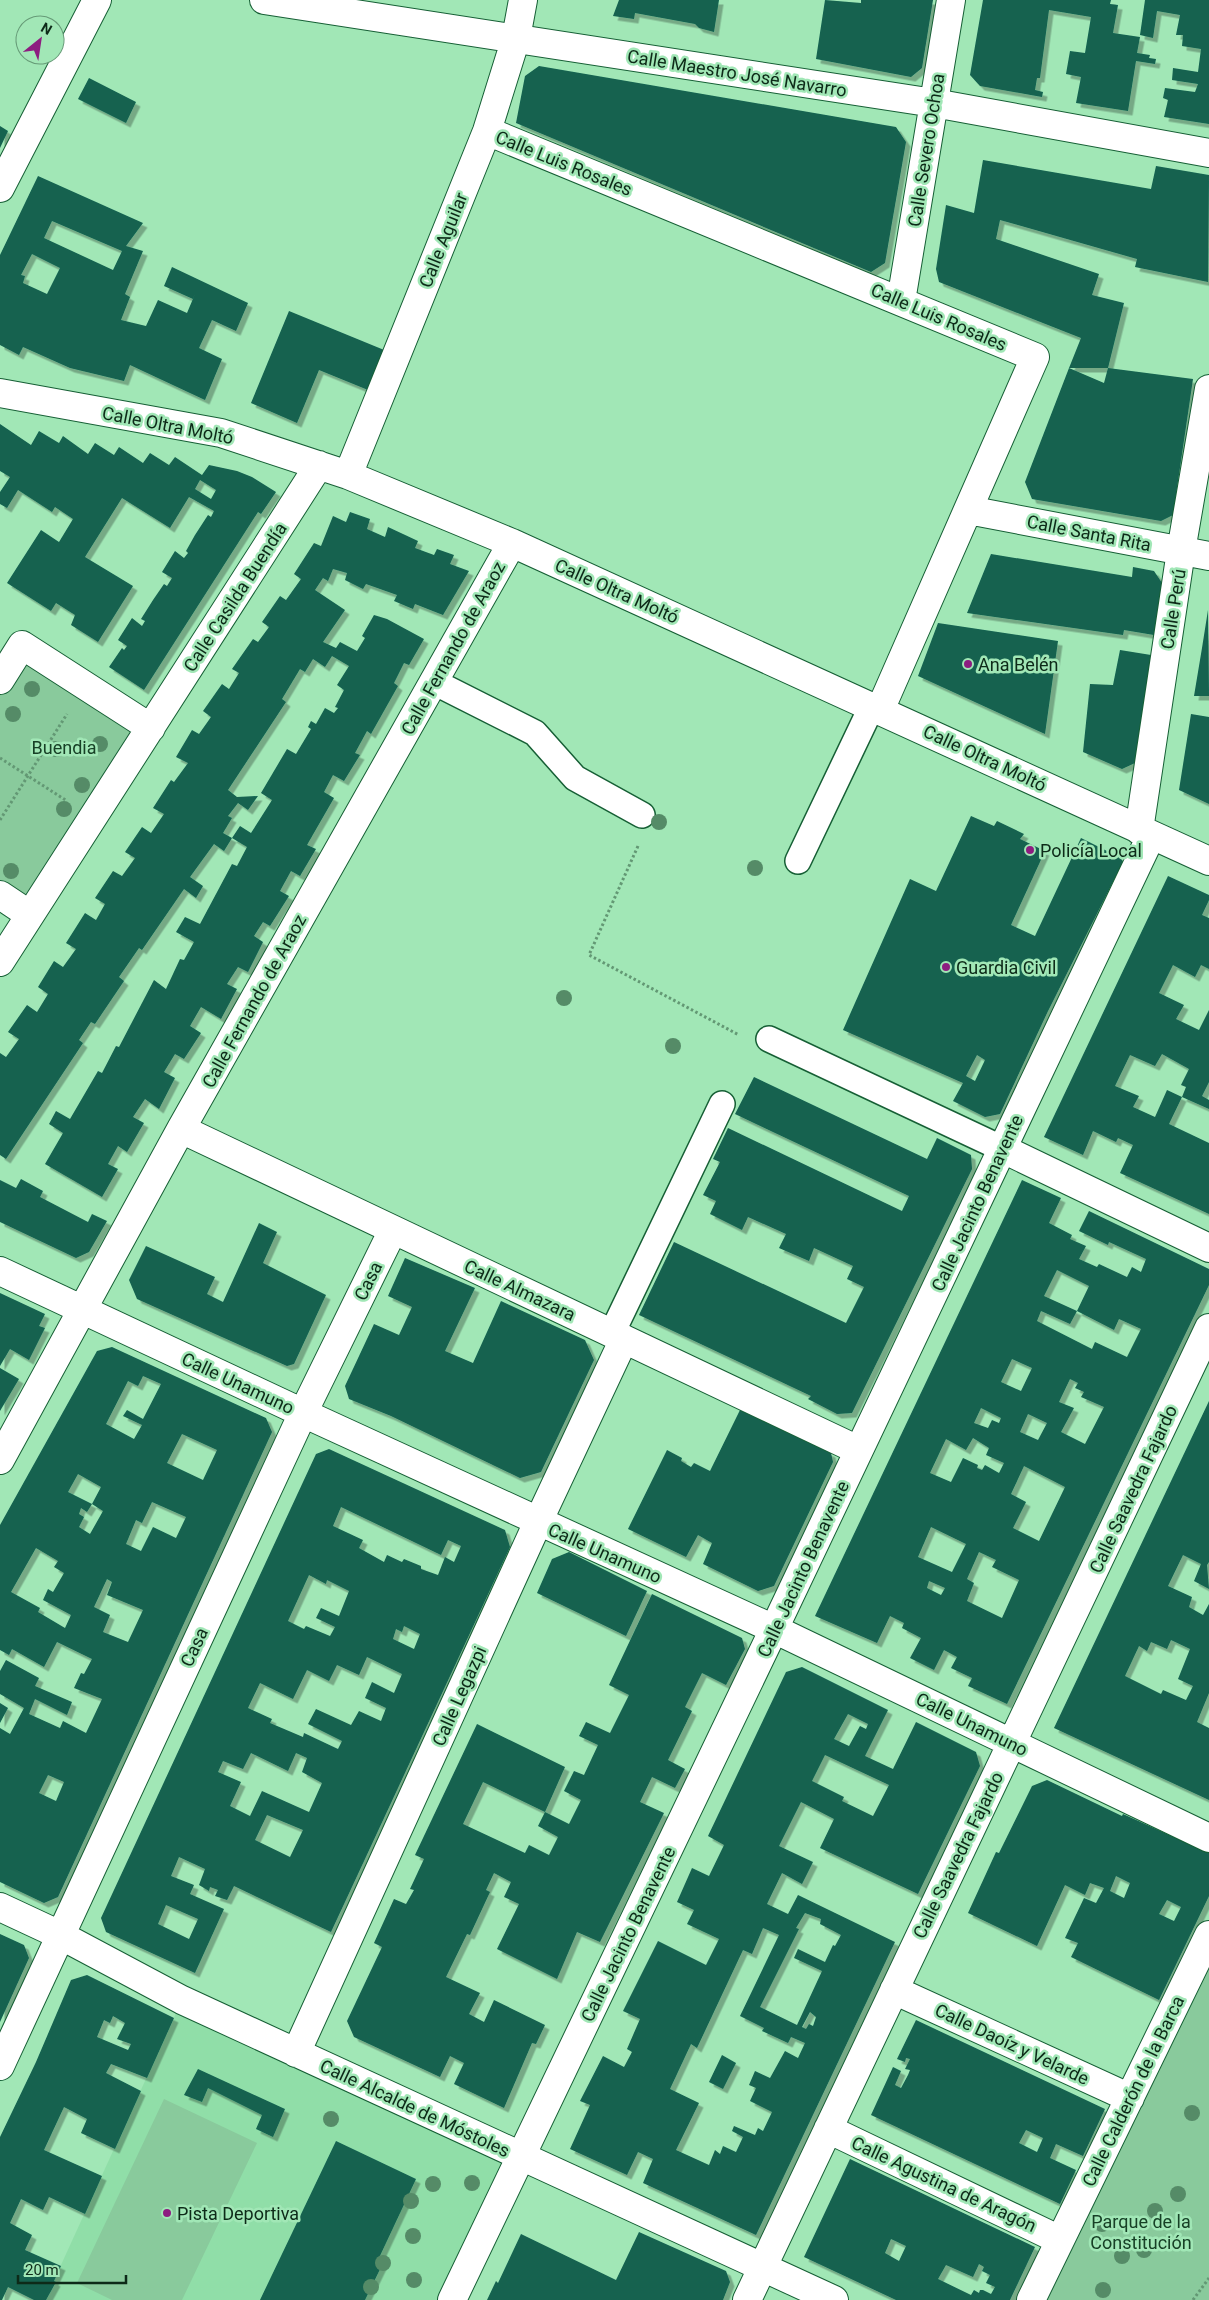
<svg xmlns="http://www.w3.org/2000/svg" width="1209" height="2300" font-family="Roboto,sans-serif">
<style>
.built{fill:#90dea8}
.green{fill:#89ca9c}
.building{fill:#136250;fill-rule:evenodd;filter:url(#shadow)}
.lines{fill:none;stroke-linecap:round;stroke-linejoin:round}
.pedestrian-casing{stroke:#165f35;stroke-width:28}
.minor-casing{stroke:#165f35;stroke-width:30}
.path{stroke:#639874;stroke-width:3;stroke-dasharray:2.5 2.5;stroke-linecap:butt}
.pedestrian{stroke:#fff;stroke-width:25}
.minor{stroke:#fff;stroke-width:28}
.tree{fill:#558b67}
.poi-dot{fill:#8d1d80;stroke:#a1e7b6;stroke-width:2}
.labels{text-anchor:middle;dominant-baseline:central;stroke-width:5;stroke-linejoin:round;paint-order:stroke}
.street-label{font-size:18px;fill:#0d2a18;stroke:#a1e7b6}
.poi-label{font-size:18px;fill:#0d2a18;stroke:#a1e7b6;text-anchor:start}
.park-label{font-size:18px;fill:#174026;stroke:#a1e7b6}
</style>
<defs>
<filter id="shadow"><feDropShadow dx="4.5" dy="4.5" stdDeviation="0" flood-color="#0004"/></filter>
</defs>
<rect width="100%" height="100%" fill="#a1e7b6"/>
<!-- built -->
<path class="built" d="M182,2000L521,2157L452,2300H45Z"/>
<!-- green -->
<path class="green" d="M22,645L151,728L30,915L0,895V680Z
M1209,1935V2300H1031Z
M164,2099L257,2143L182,2300H112L77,2283Z"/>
<!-- building -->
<path class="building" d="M619,0H719L714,32L699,28L695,24L635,13L634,19L613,16Z
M825,0L861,3V0H933L922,68L911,77L816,59Z
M983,0H1111L1110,4L1118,5L1113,33L1140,37L1137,53L1150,55L1149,58L1156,59L1155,64L1136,61L1128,111L1076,103L1081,77L1066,74L1070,51L1085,53L1091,17L1049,10L1040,78H1037L1035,90L1043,92L1042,97L980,86L970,75Z
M1145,0H1209V124L1164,117L1168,100L1163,98L1165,88L1195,92L1198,84L1172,80L1173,68L1198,72L1201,49L1182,46L1183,35H1176L1180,15L1157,11L1153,38L1140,35Z
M539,66L896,127L906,142L885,263L871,272L516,123L525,76Z
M89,78L136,102L126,123L78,99Z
M0,126L8,131L0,148Z
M983,160L1151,189L1156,166L1209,175L1208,282L1135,267L1137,259L1000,220L996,239L1099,274L1092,295L1124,303L1108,368L1193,379L1173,515L1161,521L1032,499L1025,482L1069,368L1104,383L1108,368H1069L1081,338L939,282L936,269L946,205L974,213Z
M38,176L143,223L126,246L143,251L125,294L130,297L121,320L146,326L158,300L187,313L195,294L193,299L164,286L172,267L248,303L236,331L212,320L199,348L222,359L205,400L130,365L124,381L70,368L23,347L19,355L0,345V255ZM52,221L122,251L113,270L44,238ZM32,254L60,268L47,294L23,283L25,276L21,275Z
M289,311L389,352L373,392L319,370L297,423L251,403Z
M0,424L31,445L39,431L59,443L63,436L88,454L95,443L114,455L119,447L143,463L150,453L169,465L175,457L202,475L209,465L237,471L252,477L276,492L261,514L258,512L144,690L109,667L122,648L124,650L127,646L118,640L132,618L142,626L145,621L141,619L153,600L164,584L167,586L172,578L162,572L175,551L184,558L188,553L186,551L195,535L208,515L211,517L214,511L189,497L170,528L122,498L85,557L133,586L98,642L71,625L75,615L56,603L51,611L7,583L41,530L59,542L73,519L55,507L52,512L18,490L7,508L0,504V492L10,477L0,471ZM200,480L216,490L211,499L195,489Z
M350,512L370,519L367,529L385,537L388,527L418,541L415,548L434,555L437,549L454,555L450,564L469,571L443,615L415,604L413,609L394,601L397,595L366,584L363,589L345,580L347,573L333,569L328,581L323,578L315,590L345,610L323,642L336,648L340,642L357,651L365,638L362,636L374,615L387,619L424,639L409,665L404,663L394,683L398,686L371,734L367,731L355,753L360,755L344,781L333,775L324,792L334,798L307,845L316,849L300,876L291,871L280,891L289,896L270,926L263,922L254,936L263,942L248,972L238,967L227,984L237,989L221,1019L201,1007L190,1026L201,1033L184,1059L175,1054L164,1072L175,1078L159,1109L145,1099L133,1117L144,1123L127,1152L118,1146L108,1164L118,1169L102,1197L45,1164L63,1133L49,1124L56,1111L70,1119L98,1071L102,1073L116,1046L119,1047L154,980L166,989L180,959L184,960L194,942L176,932L185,917L200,924L232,864L237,866L247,847L232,838L224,851L214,844L190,877L203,886L196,898L184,889L142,950L139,948L119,977L124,981L95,1024L91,1022L79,1040L83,1043L6,1159L0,1155V1053L6,1057L19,1039L8,1032L27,1005L37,1012L48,994L38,987L54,961L63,967L76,949L66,943L85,913L96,920L105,904L95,898L113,871L122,876L135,858L125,852L142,827L151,833L164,814L153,808L171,780L174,782L188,763L176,757L192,730L199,734L211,717L203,711L222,684L229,689L239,673L232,669L253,639L258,642L269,627L262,622L280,596L286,600L301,579L294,574L314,543L321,546L333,516L346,522ZM332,656L349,666L337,685L344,690L335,707L338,708L334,713L325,708L316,724L311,721L308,727L311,729L296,754L287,749L261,793L272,800L251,833L240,826L232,838L223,833L232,818L228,816L238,803L248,810L258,796L237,797L228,790L286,702L282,699L300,669L305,672L313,659L325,667Z
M991,554L1132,577L1133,567L1154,571L1162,583L1154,635L1124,630L1123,635L967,613Z
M1208,610L1209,696H1194L1202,648Z
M938,623L1058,641L1045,734L918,676Z
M1120,650L1151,655L1135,763L1122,769L1083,752L1090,684L1113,685Z
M1191,714L1209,717V804L1179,790Z
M971,816L994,826L997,821L1024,834L1020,839L1045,851L1011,925L1035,936L1081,838L1121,858L1123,862L1048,1011L1000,1114L985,1117L953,1101L963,1083L843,1030L910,879L936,891ZM977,1055L985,1060L975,1081L966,1076Z
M1168,876L1209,895V900L1202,915L1209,918V969L1201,965L1195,977L1173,965L1159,993L1184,1005L1176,1019L1199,1030L1209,1010V1082L1202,1096L1209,1100V1109L1182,1097L1186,1087L1181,1085L1189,1069L1162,1054L1155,1066L1130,1055L1115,1086L1139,1096L1133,1107L1155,1117L1167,1090L1182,1097L1169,1124L1209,1143V1214L1120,1173L1133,1145L1118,1138L1116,1142L1093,1131L1083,1155L1044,1137Z
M754,1077L927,1159L937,1138L971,1155L972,1169L852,1413L837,1414L808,1399L811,1396L639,1315L674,1242L846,1323L864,1287L847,1279L853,1266L814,1248L809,1261L779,1248L786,1234L748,1217L742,1230L710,1214L716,1201L703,1195L720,1162L713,1159L728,1128L902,1211L909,1196L735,1114Z
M21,1179L43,1191L40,1197L88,1222L92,1214L107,1221L89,1252L76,1258L0,1222V1180L16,1188Z
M1022,1180L1061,1198L1049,1223L1072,1235L1070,1239L1086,1246L1079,1259L1097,1267L1099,1264L1127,1277L1132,1267L1141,1272L1146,1259L1109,1242L1108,1245L1079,1231L1089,1211L1209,1269V1285L1007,1704L968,1686L972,1678L951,1668L957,1657L944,1650L934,1670L910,1658L921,1638L902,1628L904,1623L890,1616L877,1643L815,1616ZM1057,1270L1089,1286L1077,1311L1044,1296ZM1041,1311L1070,1324L1077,1311L1114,1330L1119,1319L1141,1329L1127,1357L1095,1342L1092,1349L1037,1321ZM1012,1359L1032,1368L1021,1391L1001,1382ZM1070,1379L1078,1383L1075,1388L1084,1392L1081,1397L1104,1407L1085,1444L1061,1432L1074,1408L1059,1402ZM981,1408L1001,1418L999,1423L992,1420L988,1428L974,1423ZM1028,1414L1047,1423L1038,1440L1020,1432ZM973,1438L989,1448L986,1455L1004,1463L999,1473L985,1465L982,1470L977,1468L978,1465L963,1458L951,1482L930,1473L946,1439L966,1450ZM1024,1466L1065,1487L1039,1541L1013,1528L1026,1502L1011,1494ZM931,1527L966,1544L952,1572L918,1557ZM979,1552L996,1560L992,1567L1019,1580L1002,1618L967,1601L974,1583L967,1579ZM929,1581L945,1588L941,1595L927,1588Z
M259,1223L277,1232L263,1263L326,1295L294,1364L287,1366L137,1299L129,1280L146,1246L215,1277L207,1294L223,1302Z
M405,1258L475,1288L445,1351L473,1363L501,1301L585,1340L594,1360L541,1472L520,1478L391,1416L349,1399L345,1386L374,1324L399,1335L412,1307L388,1296Z
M0,1293L45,1314L39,1326L45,1328L29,1360L10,1349L0,1366Z
M112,1347L266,1418L272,1432L58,1897L44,1903L0,1882V1728L10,1734L24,1708L0,1694V1671L6,1660L39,1678L35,1686L72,1702L67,1715L35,1699L29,1714L60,1728L63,1721L86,1733L102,1699L74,1688L81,1673L84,1674L92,1659L57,1642L44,1667L12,1649L9,1655L0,1650V1525L97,1351ZM143,1376L161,1384L143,1419L127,1410L123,1416L142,1425L134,1439L106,1424L128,1381L138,1386ZM182,1434L217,1450L203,1480L167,1463ZM78,1474L101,1487L92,1504L103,1511L90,1534L79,1527L84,1517L79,1514L81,1508L87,1512L92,1504L68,1492ZM152,1502L186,1517L176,1538L153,1527L141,1551L126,1544L136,1520L142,1523ZM36,1548L58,1561L54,1567L64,1573L53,1592L48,1589L43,1600L71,1615L65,1628L38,1612L40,1608L11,1592ZM107,1579L112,1582L107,1595L143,1610L128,1642L103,1632L110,1615L94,1607ZM48,1775L64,1782L56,1801L39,1793Z
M0,1368L19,1379L0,1411Z
M1209,1401V1562L1207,1565L1209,1589L1194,1581L1201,1564L1183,1555L1168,1586L1192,1597L1189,1607L1203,1615L1209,1604V1693L1197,1722L1209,1728V1800L1054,1728ZM1171,1640L1190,1649L1178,1679L1193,1686L1186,1700L1163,1690L1161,1694L1125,1676L1139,1646L1147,1651L1151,1642L1167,1649Z
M740,1410L831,1453L833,1462L774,1586L758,1591L703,1564L712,1543L698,1535L686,1557L628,1529L667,1450L682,1458L681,1461L691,1467L694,1463L710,1471Z
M329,1449L505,1530L510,1547L331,1932L234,1886L227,1900L215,1896L218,1890L210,1887L209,1891L199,1885L205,1869L179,1857L171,1876L194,1885L190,1894L224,1909L195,1973L106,1932L101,1918L316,1454ZM341,1507L441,1555L448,1540L461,1546L454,1562L445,1557L438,1575L421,1569V1566L404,1559L402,1562L387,1555L384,1562L359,1548L363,1540L333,1526ZM309,1575L326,1584L327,1580L349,1591L339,1616L321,1608L316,1618L335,1627L330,1636L306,1626L304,1629L288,1621ZM404,1626L420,1634L414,1649L393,1639L396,1629L402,1632ZM367,1657L402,1674L394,1693L372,1682L365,1698L386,1708L381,1721L359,1711L351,1725L316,1709L308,1724L342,1741L338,1749L304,1733L303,1737L270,1723L272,1719L248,1708L260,1683L293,1699L307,1670L329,1681L337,1665L359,1675ZM251,1753L288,1771L296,1753L307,1758L302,1772L322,1783L309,1812L262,1791L250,1816L230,1806L241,1782L218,1772L223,1761L243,1769ZM267,1815L303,1830L290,1857L255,1840ZM166,1905L198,1919L189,1939L158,1924Z
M569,1552L647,1591L626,1636L537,1593L552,1559Z
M652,1594L742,1638L745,1649L726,1685L702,1673L685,1707L692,1711L668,1760L685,1769L675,1788L652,1777L640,1802L664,1813L600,1942L577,1932L557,1979L497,1949L519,1904L504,1897L511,1882L494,1873L486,1890L490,1892L470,1935L467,1934L446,1977L480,1993L469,2014L484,2022L494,2000L545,2025L536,2044L532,2043L504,2108L454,2084L464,2063L450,2056L440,2077L354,2037L347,2021L382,1947L374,1943L394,1899L406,1904L414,1890L410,1889L424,1859L415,1855L477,1724L565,1767L545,1812L569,1824L581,1800L564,1791L574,1771L584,1775L598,1745L579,1736L586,1722L610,1733L629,1695L609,1685ZM483,1782L545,1812L538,1826L558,1837L549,1855L529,1845L525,1853L463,1824Z
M802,1667L888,1710L865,1756L893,1769L916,1722L976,1752L980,1766L918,1894L820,1848L834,1819L801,1802L779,1846L813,1862L802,1884L782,1873L767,1904L788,1914L798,1895L895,1942L756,2235L643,2183L653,2159L638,2152L627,2175L570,2149L590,2105L580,2101L603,2056L624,2067L632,2052L627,2049L640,2019L623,2011L658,1941L706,1965L719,1939L687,1924L694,1910L677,1902L692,1868L709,1876L724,1845L708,1836L786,1672ZM848,1714L868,1724L866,1729L860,1726L849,1746L834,1739ZM825,1755L889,1785L873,1816L842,1801L844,1797L812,1781ZM805,1913L821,1919L820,1924L841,1935L835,1946L833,1945L825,1962L798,1949L794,1958L822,1971L797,2025L760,2007L799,1929L796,1928ZM763,1928L779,1935L740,2016L764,2028L762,2031L788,2043L791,2037L805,2043L798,2058L785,2051L770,2078L755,2071L749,2085L756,2088L750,2101L772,2112L763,2131L758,2128L755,2135L734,2126L732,2131L743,2137L736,2152L723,2146L720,2154L715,2150L709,2165L676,2150L699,2103L670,2089L691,2044L697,2048L743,1950L752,1954ZM810,2012L816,2017L813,2026L809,2024L806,2029L802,2027Z
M0,1703L8,1708L0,1723Z
M1047,1780L1122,1816L1123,1814L1209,1853V1896L1159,2000L1071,1957L1078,1943L1065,1938L1084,1898L1096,1903L1104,1888L1090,1883L1085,1895L1065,1885L1037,1946L968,1913L996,1852L999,1853L1032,1786ZM1116,1876L1130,1883L1124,1898L1110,1891ZM1167,1900L1181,1907L1174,1921L1159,1914Z
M0,1934L24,1945L29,1958L0,2022Z
M87,1975L174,2018L147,2078L111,2064L106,2073L141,2091L115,2149L81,2133L87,2119L64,2107L44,2150L102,2176L85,2214L49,2197L43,2210L21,2199L10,2223L32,2235L25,2250L61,2266L54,2281L56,2282L46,2300H34L8,2287L2,2300H0V2137L36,2062L71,1980ZM113,2016L125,2023L117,2039L131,2044L128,2050L97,2037L104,2020L110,2023Z
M916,2020L1105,2109L1083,2156L1056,2144L1050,2158L1076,2170L1060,2204L871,2115L893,2067L901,2071L895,2085L901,2088L908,2075L910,2070L905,2069L910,2059L906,2058L905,2062L897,2059ZM1026,2130L1043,2138L1037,2152L1019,2143Z
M722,2055L736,2063L723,2089L709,2082Z
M198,2069L285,2109L273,2137L256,2129L262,2115L208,2088L202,2102L184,2095Z
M336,2141L416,2179L378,2260L383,2263L365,2300H260Z
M850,2159L1035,2247L1010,2300H896L804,2257ZM891,2239L906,2246L899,2261L885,2253ZM979,2264L984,2267L982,2271L990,2275L986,2283L995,2287L991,2294L983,2290H980L979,2293L974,2290L971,2295L938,2279L946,2265L973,2277Z
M639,2232L726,2271L730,2282L723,2300H487L496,2281L498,2283L521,2234L616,2280Z"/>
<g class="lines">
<!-- pedestrian casing -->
<g class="pedestrian-casing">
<path id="pedestrian" d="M434,682L535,733L575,778L642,815
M798,861L872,706
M769,1039L1003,1149
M612,1333L722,1104"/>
</g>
<!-- minor casing -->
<g class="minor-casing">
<path id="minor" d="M264,0L934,103L1209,153
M487,131L1035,357L880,710
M0,188L97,0
M901,301L951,0
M0,393L221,433L348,475L512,543L1209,861
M348,475L487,131L516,38L523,0
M968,510L1209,556
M0,680L22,645L151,728
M1139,830L1181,551L1209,389
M0,895L30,915
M0,962L319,465
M181,1129L858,1450
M1003,1149L1209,1248
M0,1271L303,1413L774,1629L1209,1838
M0,1460L181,1129L512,543
M0,1907L60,1935L182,2000L834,2300
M894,1990L1130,2098
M296,2053L538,1522L624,1339
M0,2066L303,1413L393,1230
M828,2129L1060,2240
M452,2300L774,1629L1151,836
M747,2300L1209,1328
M1031,2300L1209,1935"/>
</g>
<!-- path -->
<path class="path" d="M0,758L67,801
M0,820L67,714
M638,846L589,955L739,1035
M1193,2300L1209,2278"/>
<!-- pedestrian -->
<use href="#pedestrian" class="pedestrian"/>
<!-- minor -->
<use href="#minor" class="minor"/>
</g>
<!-- trees -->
<g class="tree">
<circle cx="32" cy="689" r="8"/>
<circle cx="13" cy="714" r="8"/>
<circle cx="100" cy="744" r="8"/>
<circle cx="56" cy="749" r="8"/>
<circle cx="82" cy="785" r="8"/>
<circle cx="64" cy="809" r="8"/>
<circle cx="659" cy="822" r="8"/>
<circle cx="755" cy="868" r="8"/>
<circle cx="11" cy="871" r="8"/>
<circle cx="564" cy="998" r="8"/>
<circle cx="673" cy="1046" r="8"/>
<circle cx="1192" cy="2113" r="8"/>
<circle cx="331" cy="2119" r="8"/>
<circle cx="472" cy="2183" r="8"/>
<circle cx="433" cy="2184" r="8"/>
<circle cx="1178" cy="2194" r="8"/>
<circle cx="411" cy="2201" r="8"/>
<circle cx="1155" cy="2211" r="8"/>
<circle cx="1102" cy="2224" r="8"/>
<circle cx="413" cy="2236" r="8"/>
<circle cx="1144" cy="2250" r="8"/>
<circle cx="1122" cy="2256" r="8"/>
<circle cx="383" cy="2263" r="8"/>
<circle cx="414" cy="2280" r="8"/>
<circle cx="371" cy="2287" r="8"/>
<circle cx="1103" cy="2290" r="8"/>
</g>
<!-- markers -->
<g class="poi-dot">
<circle cx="968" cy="664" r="5"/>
<circle cx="1030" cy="850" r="5"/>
<circle cx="946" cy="967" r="5"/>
<circle cx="167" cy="2213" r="5"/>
</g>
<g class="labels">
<!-- street labels -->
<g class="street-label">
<text transform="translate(737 73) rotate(9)">Calle Maestro José Navarro</text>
<text transform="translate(926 150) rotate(-81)">Calle Severo Ochoa</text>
<text transform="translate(564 163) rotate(22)">Calle Luis Rosales</text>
<text transform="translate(443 240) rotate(-68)">Calle Aguilar</text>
<text transform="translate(939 317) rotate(23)">Calle Luis Rosales</text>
<text transform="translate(168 425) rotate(11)">Calle Oltra Moltó</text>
<text transform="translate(1089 533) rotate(11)">Calle Santa Rita</text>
<text transform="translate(617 591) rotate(24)">Calle Oltra Moltó</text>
<text transform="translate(235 597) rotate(-57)">Calle Casilda Buendía</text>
<text transform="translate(1173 609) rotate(-81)">Calle Perú</text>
<text transform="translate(453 648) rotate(-61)">Calle Fernando de Araoz</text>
<text transform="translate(985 758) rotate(25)">Calle Oltra Moltó</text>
<text transform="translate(254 1001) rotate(-61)">Calle Fernando de Araoz</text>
<text transform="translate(977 1203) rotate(-65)">Calle Jacinto Benavente</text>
<text transform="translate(368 1281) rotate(-64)">Casa</text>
<text transform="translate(520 1290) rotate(25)">Calle Almazara</text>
<text transform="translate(238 1383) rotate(25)">Calle Unamuno</text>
<text transform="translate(1133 1489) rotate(-65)">Calle Saavedra Fajardo</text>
<text transform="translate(605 1553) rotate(24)">Calle Unamuno</text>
<text transform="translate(803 1569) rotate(-65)">Calle Jacinto Benavente</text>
<text transform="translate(194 1647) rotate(-65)">Casa</text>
<text transform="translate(459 1696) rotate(-66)">Calle Legazpi</text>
<text transform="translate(972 1724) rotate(26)">Calle Unamuno</text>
<text transform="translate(958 1855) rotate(-64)">Calle Saavedra Fajardo</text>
<text transform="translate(628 1934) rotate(-64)">Calle Jacinto Benavente</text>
<text transform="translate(1012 2044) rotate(25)">Calle Daoíz y Velarde</text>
<text transform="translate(1133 2091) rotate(-64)">Calle Calderón de la Barca</text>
<text transform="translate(415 2108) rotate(25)">Calle Alcalde de Móstoles</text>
<text transform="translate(944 2184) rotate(25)">Calle Agustina de Aragón</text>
</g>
<!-- poi labels -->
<g class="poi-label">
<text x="978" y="664">Ana Belén</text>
<text x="1040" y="850">Policía Local</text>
<text x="956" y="967">Guardia Civil</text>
<text x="177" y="2213">Pista Deportiva</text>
</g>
<!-- park labels -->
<g class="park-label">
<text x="64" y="747">Buendia</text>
<text x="1141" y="2221">Parque de la<tspan x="1141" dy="21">Constitución</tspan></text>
</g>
</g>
<!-- north arrow -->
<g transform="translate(40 40) rotate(30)"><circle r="24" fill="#a1e7b6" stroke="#669b77"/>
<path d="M0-4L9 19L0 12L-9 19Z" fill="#8d1d80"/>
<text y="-8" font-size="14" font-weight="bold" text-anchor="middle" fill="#0d2a18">N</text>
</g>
<!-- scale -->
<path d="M18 2275v8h108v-8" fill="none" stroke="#0d2a18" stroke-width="2.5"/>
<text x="25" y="2275" font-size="15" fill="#0d2a18" stroke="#a1e7b6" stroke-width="4" paint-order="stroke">20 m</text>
</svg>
